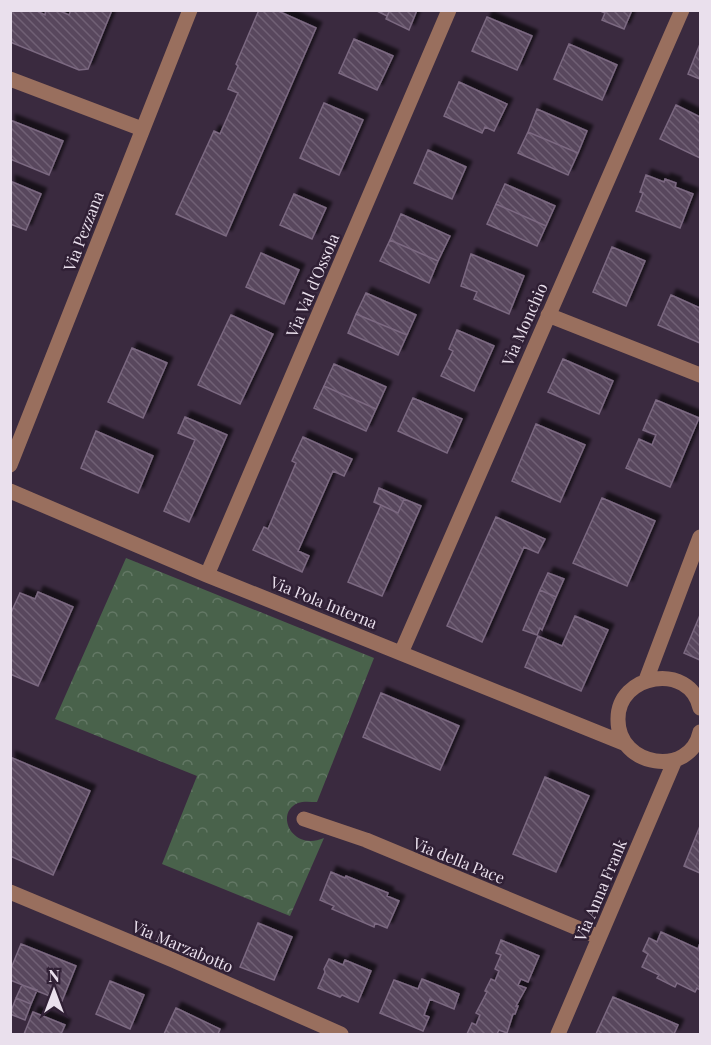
<svg xmlns="http://www.w3.org/2000/svg" width="711" height="1045" font-family="'Playfair Display',serif">
<style>
.forest{fill:url(#forest-crowns)}
.building{fill:url(#building-back-hatch);stroke:#7b6981;stroke-width:1.5;filter:url(#shadow)}
.lines{fill:none;stroke-linecap:round;stroke-linejoin:round}
.minor{stroke:#996f5e;stroke-width:15}
.labels{text-anchor:middle;dominant-baseline:central;stroke-width:5;stroke-linejoin:round;paint-order:stroke}
.street-label{font-size:16px;fill:#eae0ed;stroke:#302035}
</style>
<defs>
<pattern id="forest-crowns" width="20" height="18" patternUnits="userSpaceOnUse" patternTransform="scale(1.5)"><rect width="20" height="18" fill="#49624b"/><path d="M2 6a3 3 0 1 1 6 0M12 15a3 3 0 1 1 6 0" fill="none" stroke="#637865"/></pattern>
<pattern id="building-back-hatch" width="6" height="6" patternUnits="userSpaceOnUse" patternTransform="scale(1.5)"><rect width="6" height="6" fill="#58465d"/><path d="M-1 5l2 2M0 0l6 6M5-1l2 2" fill="none" stroke="#706075"/></pattern>
<filter id="shadow"><feDropShadow dx="5.5" dy="-5.5" stdDeviation="1.5" flood-color="#0009"/></filter>
</defs>
<rect width="100%" height="100%" fill="#3a2a3f"/>
<!-- forest -->
<path class="forest" d="M126,558L374,658L317,802C311,802 303,801 298,803C274,813 292,852 324,838L290,916L162,864L197,776L55,719Z"/>
<!-- building -->
<path class="building" d="M10,10H35L45,15L46,10H58L69,15L71,10H112L88,69L79,70L10,42Z
M259,10H276L316,28L226,236L176,214L214,131L220,134L238,93L228,89L238,66L236,64Z
M375,10H390L387,16Z
M390,10H417L409,30L386,19Z
M598,10H632L624,29L602,20L605,13Z
M487,17L532,36L517,70L472,51Z
M354,39L393,56L377,90L339,73Z
M569,44L617,65L602,100L554,79Z
M700,44V79L688,74Z
M459,82L507,104L494,131L485,127L482,133L444,116Z
M324,103L363,120L339,175L300,158Z
M676,105L700,117V158L660,139Z
M537,109L587,131L578,153L528,132Z
M10,120L63,141L49,175L10,159Z
M528,132L578,153L568,175L518,153Z
M428,150L466,167L452,199L414,183Z
M646,175L664,182L665,179L676,183L675,187L693,194L680,228L636,211L643,193L640,192Z
M10,181L41,194L26,230L10,224Z
M505,184L555,206L546,226L496,204Z
M294,194L326,208L312,239L280,225Z
M496,204L546,226L537,246L487,224Z
M401,214L450,236L438,261L390,240Z
M390,240L438,261L429,283L380,261Z
M612,247L645,261L626,306L593,292Z
M261,253L299,270L284,304L246,287Z
M471,254L524,276L509,314L474,299L477,292L461,286Z
M366,293L416,315L407,335L356,314Z
M671,295L700,308V343L658,325Z
M356,314L407,335L398,355L348,333Z
M231,315L273,334L240,404L198,385Z
M457,330L494,346L474,391L441,376L453,351L449,349Z
M132,348L167,363L143,418L108,402Z
M563,359L613,381L599,414L548,392Z
M334,364L386,387L376,409L324,386Z
M324,386L376,409L366,431L314,408Z
M413,398L462,419L447,453L398,431Z
M656,400L699,418L670,487L626,468L639,439L652,445L656,435L643,430Z
M185,417L227,435L189,522L164,511L195,440L178,433Z
M536,424L585,445L560,502L512,481Z
M96,431L153,456L138,493L81,468Z
M303,437L352,459L344,476L333,471L298,551L309,556L302,572L253,550L264,527L268,529L296,463L292,461Z
M379,488L404,499L398,513L374,502Z
M602,498L655,521L627,586L573,563Z
M404,499L421,506L382,596L348,582L381,505L398,513Z
M496,517L545,539L538,553L524,547L482,642L447,626Z
M548,573L564,579L556,597L540,590Z
M540,590L556,597L542,630L540,628L537,635L523,630Z
M38,592L73,607L38,686L10,674V615L20,593L35,599Z
M700,615V660L684,653Z
M575,616L608,630L581,691L525,667L538,636L562,646Z
M381,693L459,726L440,770L363,737Z
M10,757L90,791L53,875L10,856Z
M545,777L589,796L556,872L513,854Z
M700,826V873L684,866Z
M331,872L345,878L346,876L388,893L387,896L399,901L387,928L375,923L374,927L332,909L334,906L320,900Z
M258,923L292,937L274,980L240,967Z
M661,932L698,949L700,943V990L697,988L695,992L677,983L675,987L657,978L659,975L642,967L648,954L643,951L649,938L657,942Z
M501,940L539,956L528,982L521,979L518,985L526,988L516,1006H518L515,1014H513L507,1033L499,1030L497,1034H467L472,1023L476,1025L480,1015L476,1013L487,992L485,991L491,979L495,981L499,971L495,969L501,955L496,953Z
M21,944L76,966L62,1001L10,980V971Z
M329,959L343,965L345,960L371,971L358,1002L342,995L340,997L318,988L325,972L324,969Z
M422,979L459,994L454,1009L430,999L424,1015L429,1017L423,1031L380,1013L394,980L418,989Z
M110,981L144,995L130,1029L96,1014Z
M22,985L37,990L31,1004L16,998Z
M613,997L678,1025L674,1034H596Z
M16,998L31,1004L25,1020L10,1014Z
M176,1008L220,1029L218,1034H164Z
M33,1012L65,1025L61,1034H24Z"/>
<g class="lines">
<!-- minor -->
<path class="minor" d="M10,79L142,129
M548,315L700,375
M10,465L190,10
M10,491L207,575L626,744
M207,575L449,10
M401,653L682,10
M646,680L700,537
M700,708C690,662 617,673 618,720C618,767 690,778 700,732
M304,819L366,840L599,937
M10,892L173,960L341,1034
M558,1034L675,760"/>
</g>
<g class="labels">
<!-- street labels -->
<g class="street-label">
<text transform="translate(83 231) rotate(-69)">Via Pezzana</text>
<text transform="translate(312 285) rotate(-67)">Via Val d'Ossola</text>
<text transform="translate(524 324) rotate(-66)">Via Monchio</text>
<text transform="translate(324 602) rotate(22)">Via Pola Interna</text>
<text transform="translate(459 860) rotate(22)">Via della Pace</text>
<text transform="translate(600 890) rotate(-67)">Via Anna Frank</text>
<text transform="translate(183 946) rotate(23)">Via Marzabotto</text>
</g>
</g>
<!-- border -->
<rect width="711" height="1045" fill="none" stroke="#eae0ed" stroke-width="24"/>
<!-- north arrow -->
<g transform="translate(54 991)" stroke="#302035" stroke-width="4.5" paint-order="stroke">
<path d="M0-4.5L10 22L0 15L-10 22Z" fill="#eae0ed"/>
<text y="-9" font-size="16" font-weight="bold" text-anchor="middle" fill="#eae0ed">N</text>
</g>
</svg>
